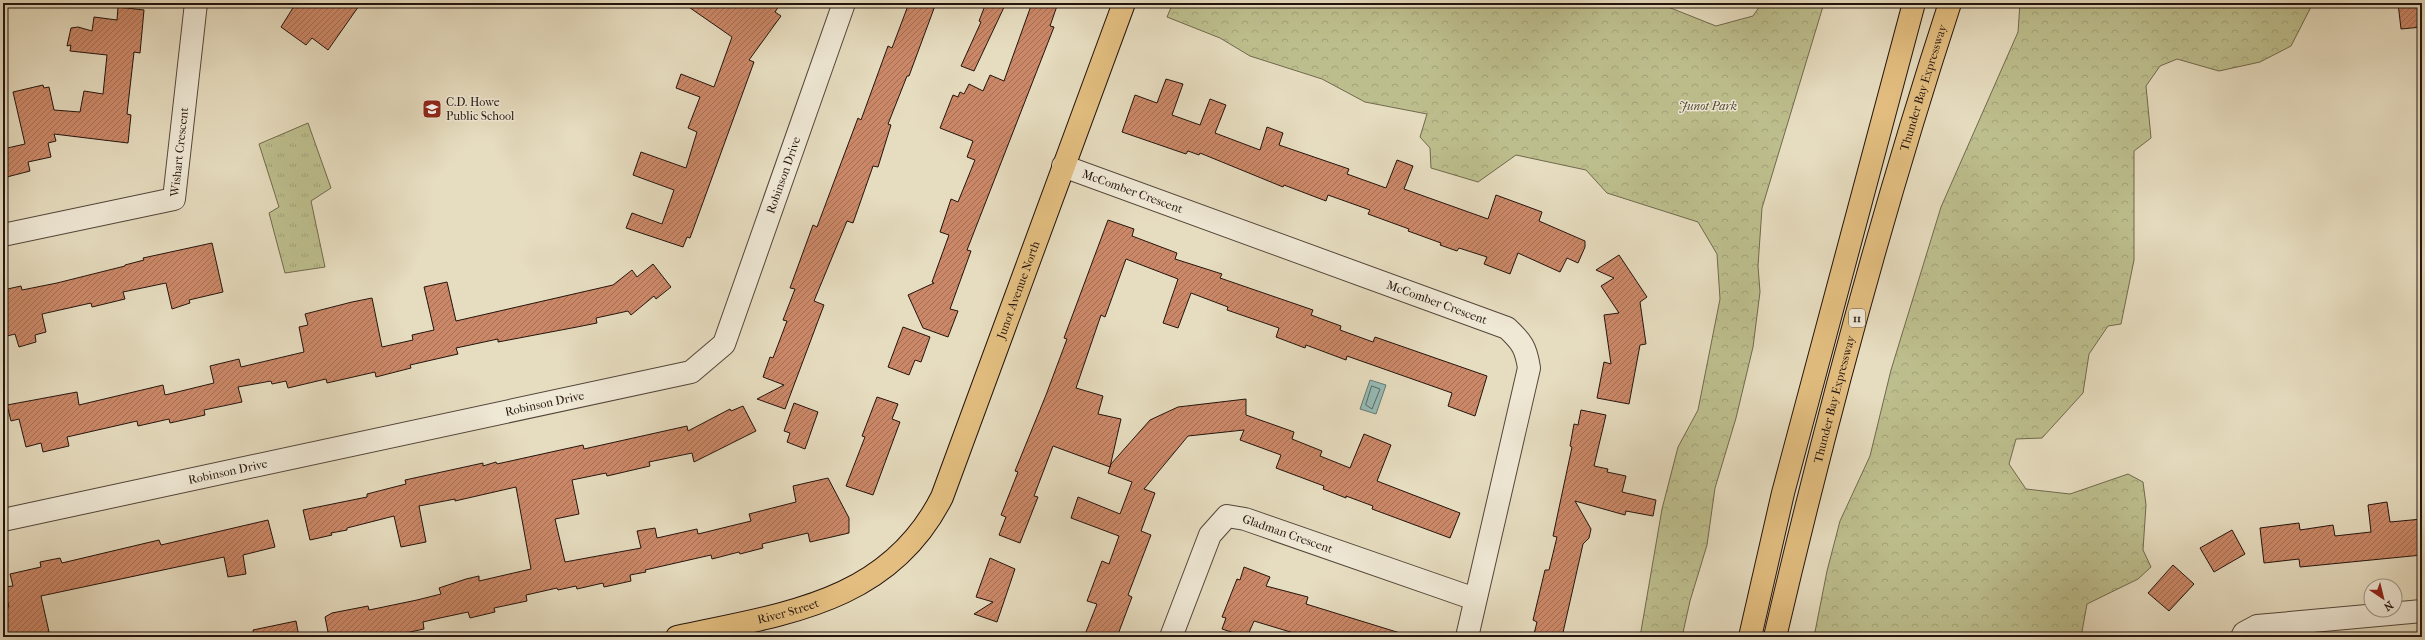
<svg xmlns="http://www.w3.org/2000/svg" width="2425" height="640" font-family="'IM FELL French Canon',serif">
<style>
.grass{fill:url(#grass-tufts);stroke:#70694d}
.forest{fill:url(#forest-crowns);stroke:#70694d}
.water{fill:#96bbb5;stroke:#687872}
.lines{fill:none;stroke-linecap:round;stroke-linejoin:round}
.shore{stroke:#5d6861;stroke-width:1}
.building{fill:url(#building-hatch);stroke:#24140d}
.minor-casing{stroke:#54463a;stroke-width:24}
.major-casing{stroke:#24140d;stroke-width:24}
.highway-casing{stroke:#24140d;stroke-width:24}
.minor{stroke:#efe8d5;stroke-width:22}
.major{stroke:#e3be80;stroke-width:22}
.highway{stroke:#e3be80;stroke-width:22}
.labels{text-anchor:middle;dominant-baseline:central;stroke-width:3;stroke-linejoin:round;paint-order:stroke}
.shield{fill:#efe8d5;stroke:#615449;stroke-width:1}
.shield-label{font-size:11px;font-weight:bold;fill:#24140d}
.street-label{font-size:12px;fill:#24140d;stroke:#efe8d5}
.poi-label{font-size:12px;fill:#24140d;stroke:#efe8d5;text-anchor:start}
.park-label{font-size:12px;font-style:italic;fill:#524733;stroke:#efe8d5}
</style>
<defs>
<pattern id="grass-tufts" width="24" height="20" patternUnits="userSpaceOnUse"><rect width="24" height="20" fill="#bdbe8d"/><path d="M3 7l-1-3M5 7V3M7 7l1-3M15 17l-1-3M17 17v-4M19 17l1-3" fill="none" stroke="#a2a278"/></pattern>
<pattern id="forest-crowns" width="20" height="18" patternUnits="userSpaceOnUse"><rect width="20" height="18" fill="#bdbe8d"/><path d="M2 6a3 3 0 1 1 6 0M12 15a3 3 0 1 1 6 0" fill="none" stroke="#a2a278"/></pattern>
<pattern id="building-hatch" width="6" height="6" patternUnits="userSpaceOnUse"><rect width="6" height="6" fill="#cb8868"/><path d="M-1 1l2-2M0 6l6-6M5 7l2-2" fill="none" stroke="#a56e54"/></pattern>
</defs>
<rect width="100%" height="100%" fill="#e6dcbf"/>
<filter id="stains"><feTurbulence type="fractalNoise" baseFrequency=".005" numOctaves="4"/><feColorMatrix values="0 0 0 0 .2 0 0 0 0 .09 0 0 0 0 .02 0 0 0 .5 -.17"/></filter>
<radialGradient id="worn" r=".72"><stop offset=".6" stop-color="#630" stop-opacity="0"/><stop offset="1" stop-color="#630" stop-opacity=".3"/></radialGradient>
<!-- grass -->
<path class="grass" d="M308,123L331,188L311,201L325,267L285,273L269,213L279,207L259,144Z"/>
<!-- forest -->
<path class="forest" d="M1173,3H1658L1716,26L1753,16L1762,3H1824L1762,208L1758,266L1760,292L1753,347L1736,418L1715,488L1707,545L1690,601L1682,637H1640L1662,509L1678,447L1698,410L1720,299L1717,254L1698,222L1607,193L1586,170L1516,155L1478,182L1431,168L1430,148L1420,137L1427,114L1365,102L1322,79L1250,56L1220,38L1167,17Z
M2020,3H2313L2291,46L2260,62L2219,71L2177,59L2160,66L2146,86L2151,138L2134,151V260L2121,324L2108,326L2089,354L2083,393L2042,438L2016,439L2009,464L2026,489L2070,494L2128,474L2143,482L2146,505L2143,550L2151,567L2138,579L2087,604L2081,637H1814L1827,571L1840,521L1870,456L1891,370L1941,207L2018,32Z"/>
<!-- water -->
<path class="water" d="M1370,380L1386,385L1376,414L1360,409Z"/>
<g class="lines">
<!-- shore -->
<path class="shore" d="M1372,386L1380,389L1372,409L1366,405Z"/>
</g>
<!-- building -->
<path class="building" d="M296,3H361L328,50L312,38L306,45L281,27Z
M683,3H781L775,12L781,16L749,60L754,62L690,238L687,237L683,247L626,228L632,213L662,224L674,190L633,175L641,152L686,168L697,132L688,128L700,97L676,88L681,74L714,87L732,37Z
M909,3H936L909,76H907L888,124L891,125L878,167L873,166L853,223L847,221L814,301L824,305L785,409L757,399L784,385L763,377L770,357L773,358L787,321L783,320L795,289L790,288L813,225L817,227L858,118L861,120L888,46L892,48Z
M986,3H1006L974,71L961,66L981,22L979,21Z
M1032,3H1058L1050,26L1054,27L967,250L971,251L950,309L958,311L948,337L923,328L908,295L934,283L932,282L949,235L940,232L951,199L958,202L975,160L967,157L973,141L940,128L953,95L958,97L960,92L964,94L969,84L983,91L990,75L1004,81Z
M2398,3H2422V27L2401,29Z
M118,7L144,10L140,53L134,52L127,114L131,115L128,143L54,134L56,141L48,143L51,157L28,162L30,171L3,178V149L25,144L13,92L43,85L44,88L49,87L54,110L80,112L84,91L103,94L107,55L70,51L71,45L67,46L71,28L78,27L92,31L94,17L117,20Z
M1166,79L1183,84L1172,115L1200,125L1210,99L1226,105L1215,133L1260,150L1267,127L1283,133L1279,145L1349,169L1347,174L1386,188L1397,160L1413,166L1404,189L1488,219L1496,195L1542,212L1539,221L1585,241V247L1578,263L1567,258L1560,272L1518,253L1510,274L1484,264L1487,257L1459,248L1457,251L1440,245L1441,243L1408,231L1409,229L1368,214L1370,210L1328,195L1326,201L1284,185L1283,187L1200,153L1199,155L1188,151L1186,154L1122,132L1135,95L1157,103Z
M1108,220L1134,229L1132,236L1177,253L1175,259L1222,274L1220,278L1313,310L1311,315L1341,326L1340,330L1373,342L1375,337L1487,376L1475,416L1448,406L1452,393L1347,356L1346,360L1306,345L1305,348L1276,337L1279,328L1227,310L1228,307L1191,293L1178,328L1163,323L1178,279L1126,259L1105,317L1101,315L1076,388L1103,396L1098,414L1121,419L1110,467L1053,446L1034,496L1038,497L1020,543L999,535L1006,517L1001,515L1018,472L1015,471L1046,395L1067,339L1064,338Z
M212,243L223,292L189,300L190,303L172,309L166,283L123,292L125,299L92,307L91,303L42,314L46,332L35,335L36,342L19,347L15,334L3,337V290L21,286L22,290L57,283L125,266V265L144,260L143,258Z
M1619,255L1647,297L1640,302L1646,344L1640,345L1629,404L1597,398L1604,362L1611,364L1604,315L1619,313L1601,286L1614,278L1596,270Z
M653,264L671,287L656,299L654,296L631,315L628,311L596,318L597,323L577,327L498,342V339L456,348L458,354L410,365L411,368L376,377L375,372L327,383L326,379L288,388L286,381L272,384L271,381L238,387L242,402L204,410L205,415L170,423L169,419L138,426L137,421L67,437L69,446L43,452L41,443L26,447L19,419L11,421L7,405L77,392L79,405L163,385L165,395L214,383L210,366L239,359L241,367L304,352L299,327L308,325L305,314L352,302L372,298L382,347L413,340L412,335L434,330L424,287L447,282L456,321L613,285L632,270L637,277Z
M903,327L930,337L921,362L915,360L909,375L888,367Z
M877,397L898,404L892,419L900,422L873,495L846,486L865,437L862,436Z
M1246,399V415L1294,432L1292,439L1322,451L1320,456L1350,468L1364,434L1391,445L1377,481L1460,513L1450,538L1372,509L1373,506L1346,496V498L1323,489L1324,486L1276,468L1281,455L1240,440L1244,430L1188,436L1144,489L1155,493L1141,531L1151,535L1128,595L1132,597L1117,637H1084L1097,604L1087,601L1102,561L1109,564L1119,536L1071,518L1078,497L1120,514L1132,482L1108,473L1111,464L1150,420L1178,407Z
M794,403L818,412L805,449L787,442L790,433L784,431Z
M743,406L756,431L694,462L692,453L649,462L650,466L607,476L606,473L572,480L579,514L555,519L565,562L641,548L637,531L655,528L657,538L697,529L698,534L751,521L749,514L796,502L793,486L828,478L849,518V533L810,542L808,533L762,544L763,548L740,554L739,552L712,559L711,555L645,570L646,572L630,575L631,581L604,587L603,583L577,589L576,586L558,590L557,588L526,595L527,601L494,608L495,612L470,618L468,612L440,618L423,622L424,629L387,637H383L382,632L359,637H329L325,617L332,613L368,606L369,610L417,600L441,594L439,588L466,579L479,576V581L531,569L516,487L455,501V499L419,506L426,542L401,547L394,516L347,528V530L331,533L332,535L310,540L303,510L367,497V494L406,484L405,480L483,463V466L496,462L497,464L583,445L584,449L687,426L688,431L730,409L731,411Z
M1581,410L1606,415L1594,466L1608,469L1607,472L1626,476L1622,492L1656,500L1653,516L1626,511L1625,515L1575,501L1591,529L1589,538L1583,544L1562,637H1549L1534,634L1537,622L1533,620L1545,570H1549L1557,537L1553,536L1572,447L1570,446L1574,424L1578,425Z
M2387,502L2390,522L2422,519V555L2300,567L2299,559L2264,563L2260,528L2299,523L2300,530L2333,525L2335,536L2371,532L2368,505Z
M268,520L275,547L243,555L246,574L228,577L224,557L41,596L49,632L31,637H3V609L9,607L4,587L13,586L10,574L41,567L40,562L60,558L62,563L159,540L161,545Z
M2232,530L2245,554L2214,572L2200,548Z
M990,558L1015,569L997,622L974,614L993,602L976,597Z
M2173,565L2194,584L2169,611L2148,593Z
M1244,567L1270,577L1266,586L1308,597L1306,604L1400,633L1399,637H1307L1254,621L1247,637L1222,629L1226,618L1222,617L1237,579L1240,580Z
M296,621L299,637H254L253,630Z"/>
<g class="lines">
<!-- minor casing -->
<g class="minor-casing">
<g id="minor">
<path id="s1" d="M1063,166L1507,328C1522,342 1526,348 1529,368L1467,637"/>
<path id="s2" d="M3,235L174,199L196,3"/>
<path id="s3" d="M3,520L691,372L724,344L844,3"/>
<path id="s4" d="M1171,637L1210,535L1227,516L1245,519L1475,599"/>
<path d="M2242,637L2244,633L2257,626L2422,611"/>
</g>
</g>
<!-- major casing -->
<g class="major-casing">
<g id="major">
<path id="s5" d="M677,637C782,614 888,604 942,497L1124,3"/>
</g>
</g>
<!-- highway casing -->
<g class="highway-casing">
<g id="highway">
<path d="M1750,637L1783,493L1914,3"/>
<path id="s6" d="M1775,637C1825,424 1882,211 1950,3"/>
</g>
</g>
<!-- minor -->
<use href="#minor" class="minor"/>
<!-- major -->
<use href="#major" class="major"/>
<!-- highway -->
<use href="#highway" class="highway"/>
</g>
<!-- icons -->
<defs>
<g id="school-square" transform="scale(1)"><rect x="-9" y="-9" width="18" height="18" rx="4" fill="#8f2418" stroke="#efe8d5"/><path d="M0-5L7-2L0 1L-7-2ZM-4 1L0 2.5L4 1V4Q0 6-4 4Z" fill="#fff"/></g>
</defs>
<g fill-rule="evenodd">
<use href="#school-square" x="432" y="109"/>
</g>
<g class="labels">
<!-- shield labels -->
<rect class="shield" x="1849" y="309" width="16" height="18" rx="3"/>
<g class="shield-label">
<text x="1857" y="318">11</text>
</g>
<!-- street labels -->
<g class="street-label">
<text stroke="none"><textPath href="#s6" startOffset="569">Thunder Bay Expressway</textPath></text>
<text stroke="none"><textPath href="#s2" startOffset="222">Wishart Crescent</textPath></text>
<text stroke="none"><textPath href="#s3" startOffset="926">Robinson Drive</textPath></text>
<text stroke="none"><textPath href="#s1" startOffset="74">McComber Crescent</textPath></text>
<text stroke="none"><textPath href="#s5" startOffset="533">Junot Avenue North</textPath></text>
<text stroke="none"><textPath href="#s1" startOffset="398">McComber Crescent</textPath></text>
<text stroke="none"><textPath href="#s6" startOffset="245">Thunder Bay Expressway</textPath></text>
<text stroke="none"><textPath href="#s3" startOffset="554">Robinson Drive</textPath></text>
<text stroke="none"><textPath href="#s3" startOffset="230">Robinson Drive</textPath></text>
<text stroke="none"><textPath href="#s4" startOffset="198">Gladman Crescent</textPath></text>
<text stroke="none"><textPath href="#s5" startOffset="114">River Street</textPath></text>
</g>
<!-- poi labels -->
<g class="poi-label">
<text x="446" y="102">C.D. Howe<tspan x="446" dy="14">Public School</tspan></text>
</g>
<!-- park labels -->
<g class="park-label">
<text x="1708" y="106">Junot Park</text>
</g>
</g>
<!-- margin -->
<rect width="2425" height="640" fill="none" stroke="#e6dcbf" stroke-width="16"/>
<rect x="4" y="4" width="2417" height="632" fill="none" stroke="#24140d" stroke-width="2"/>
<rect x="8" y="8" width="2409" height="624" fill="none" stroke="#24140d"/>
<!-- north arrow -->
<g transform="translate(2383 598) rotate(145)"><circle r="19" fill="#efe8d5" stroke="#9e9385"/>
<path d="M0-3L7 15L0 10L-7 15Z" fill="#8f2418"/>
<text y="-6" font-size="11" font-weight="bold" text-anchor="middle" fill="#24140d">N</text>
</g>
<rect width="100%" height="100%" filter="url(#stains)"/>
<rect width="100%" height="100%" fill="url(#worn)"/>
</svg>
